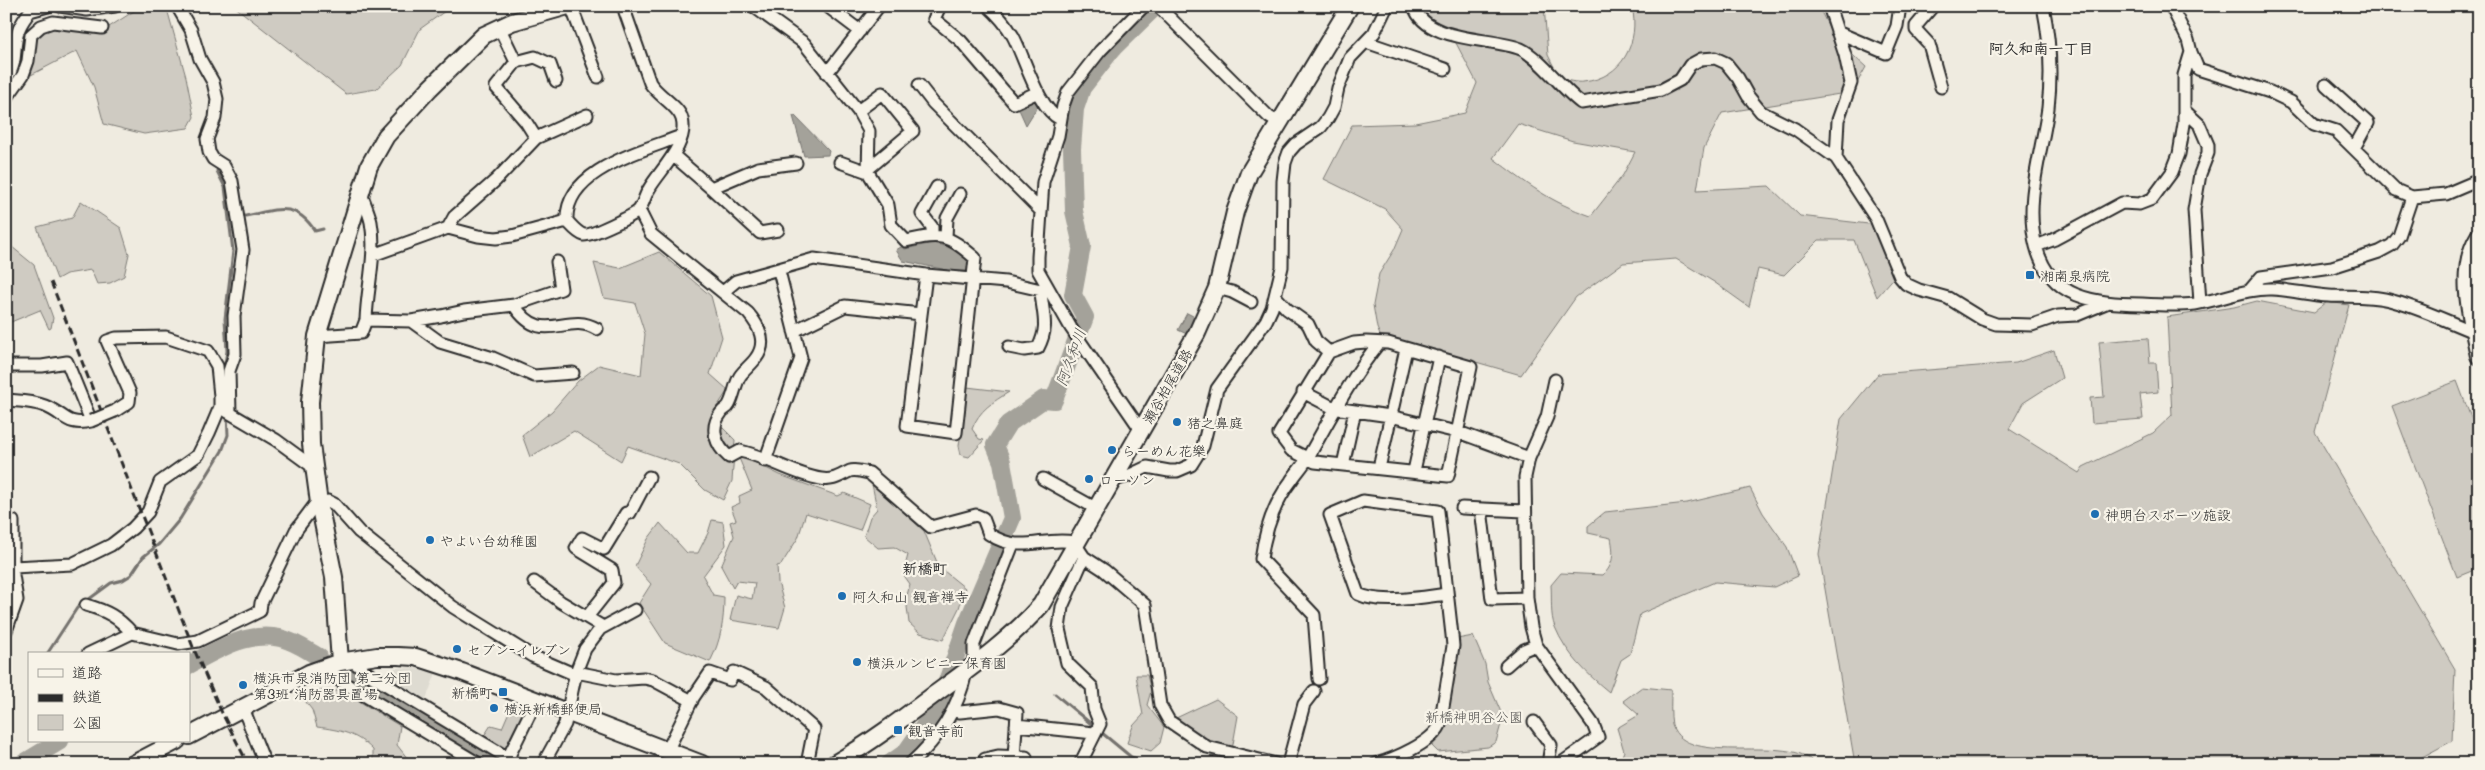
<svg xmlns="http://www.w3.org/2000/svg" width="2485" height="770" font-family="Mali,'Klee One',sans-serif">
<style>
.built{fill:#dedbd1}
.green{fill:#cfcbc2;stroke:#7d7b76;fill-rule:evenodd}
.water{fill:#a4a29a;stroke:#74726e}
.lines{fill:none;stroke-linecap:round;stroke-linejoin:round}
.stream{stroke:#74726e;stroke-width:3}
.river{stroke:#a4a29a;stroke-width:18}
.street-casing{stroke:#2b2b2b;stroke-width:15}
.secondary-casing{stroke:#2b2b2b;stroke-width:20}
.street{stroke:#f7f3e8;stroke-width:11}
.secondary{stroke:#f7f3e8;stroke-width:16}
.rail{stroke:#2b2b2b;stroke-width:3;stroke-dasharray:8 4;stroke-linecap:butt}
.street-bridge-casing{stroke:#2b2b2b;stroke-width:15;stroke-linecap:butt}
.street-bridge{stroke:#f7f3e8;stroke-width:11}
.poi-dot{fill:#1f6fb2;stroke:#f7f3e8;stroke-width:2}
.labels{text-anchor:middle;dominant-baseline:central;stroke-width:4.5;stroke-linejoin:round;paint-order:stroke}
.poi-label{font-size:14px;fill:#2b2b2b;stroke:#f7f3e8;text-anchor:start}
.street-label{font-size:14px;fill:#2b2b2b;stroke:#f7f3e8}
.park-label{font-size:14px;fill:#545351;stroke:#f7f3e8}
.neighbourhood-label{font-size:15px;font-weight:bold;fill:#2b2b2b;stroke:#f7f3e8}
.water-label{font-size:15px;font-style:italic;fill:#555552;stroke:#f7f3e8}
</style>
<rect width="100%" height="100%" fill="#efebe0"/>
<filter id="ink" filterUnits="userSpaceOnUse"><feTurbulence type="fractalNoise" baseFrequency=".02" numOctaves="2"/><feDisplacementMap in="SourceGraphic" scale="10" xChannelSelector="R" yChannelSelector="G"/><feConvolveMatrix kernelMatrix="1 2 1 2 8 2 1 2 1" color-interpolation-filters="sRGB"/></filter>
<g filter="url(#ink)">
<!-- built -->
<path class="built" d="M395,668H412L436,673L424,704L384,678Z"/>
<!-- green -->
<path class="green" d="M142,6H163L167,9L186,77L194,117L188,128L144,134L104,124L94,87L77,51L31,75L32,44L47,25L98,34Z
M234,6H452L420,29L402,65L376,89L346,94Z
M1409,6H1544L1548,55L1560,79C1567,80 1576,83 1583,82C1623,78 1640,42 1632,6H1818L1835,39L1866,67L1852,92L1722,113L1704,148L1697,190L1769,186L1800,216L1877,225L1892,242L1897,274L1877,297L1854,240H1819L1784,275L1758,269L1749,307L1714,282L1676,259L1623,263L1576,297L1521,375L1462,358L1382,340L1377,328L1373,305L1379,274L1394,250L1403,229L1385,209L1324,179L1352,125L1415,123L1465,113L1477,83L1456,43L1436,33L1411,14ZM1518,124L1573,141L1635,152L1623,175L1591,216C1550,202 1527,184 1493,158Z
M81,201L121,228L129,254L124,276L110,283L97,284L91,270L66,274L57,279L37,227L72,218Z
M6,242L34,265L53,318L51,328L49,329L40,310L6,324Z
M659,252L711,296L722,337L710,374L728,390L711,416L735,440L732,481L723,500L705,490L679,464L628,446L621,461L574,431L530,457L522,435L552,411L578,381L599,365L641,375L645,334L635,303L604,298L594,263L620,268Z
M2257,301L2314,312L2327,302L2349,305L2315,432L2455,669L2452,741L2409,764H1855L1819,554L1841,419L1878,374L2016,363L2054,350L2062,378L2023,403L2009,429L2079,473L2083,467L2153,433L2172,415L2167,317L2234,307Z
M2148,338L2150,363H2156L2158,392L2140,394L2143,419L2092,423L2090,398L2104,397L2099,342Z
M2457,381L2479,439V568L2457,577L2392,406Z
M967,387L1009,392C993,402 979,410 972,429L979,439L984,440L969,457L961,455L959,446Z
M744,457L780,475L838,496L844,493L870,504L860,530L806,513L798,538L781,565L777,566L778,582L785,608L779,628L730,620L736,595L752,599L755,583L737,581L733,588L721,566L734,536L730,522L736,520L731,507L740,503L739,496L752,490L739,458Z
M872,484L924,531L939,567L965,588L959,608L943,640L920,633L909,623L906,599L910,584L903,574L908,555L894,547L878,548L864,536L870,517L877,509Z
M1750,488L1763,513L1787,547L1798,576L1774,587L1715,582L1640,614L1630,654L1621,660L1609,692C1588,675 1566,654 1555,627C1550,616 1552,598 1551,585L1561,573L1603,575C1614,565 1614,553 1611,538L1588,533V526L1605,512L1687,503Z
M712,520L723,522L726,545L703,576L713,595L724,597C724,621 721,640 710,662L665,643L639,603L651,584L635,566L648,539L660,523L687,553H698L708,533Z
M1473,636L1485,664L1488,682L1503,717L1496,742L1488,747L1438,752L1432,746L1443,732L1457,655V639Z
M1136,675H1147L1151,691L1147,705L1164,727L1160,743L1151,751L1127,743L1133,726L1143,715Z
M1642,687L1671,690C1671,701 1670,714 1672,725C1687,770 1790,731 1815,764H1619L1624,751L1617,728L1639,715L1623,701Z
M330,690L344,692L400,726L397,745L412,764H370L373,760V750C356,733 340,730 317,727L312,710L299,693Z
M1216,699L1238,716L1232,750L1208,744L1174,719Z
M514,700L530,706L506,752L482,739L491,725L502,728Z"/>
<!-- water -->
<path class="water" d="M1033,98L1037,99L1039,104L1026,125L1017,105Z
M793,116H795L829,151L828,155L804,156Z
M933,243L952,248L968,260L969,271H952L903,261L896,250L901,247L905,249Z
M1187,313L1195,317L1187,334L1178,330Z"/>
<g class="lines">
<!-- stream -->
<path class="stream" d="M217,171L225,187L233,251L225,319L227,351L223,376
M240,217C272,212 293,197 315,231L323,229
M47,654L77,608L111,583L123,580L131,575L143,557L159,544L180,519L222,451L228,435L227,415
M1055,694L1131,757L1150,764
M59,741V742"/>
<!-- river -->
<path class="river" d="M189,665C217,650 247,631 280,638C294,641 307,650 319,657
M347,674L494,764
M22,764L60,741
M889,764L906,752L939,705L967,623L1012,518L1002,462L995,445L1008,424L1044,399L1054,400L1085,317L1073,295L1082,246L1074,211L1072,149L1075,109L1082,88L1114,47L1156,6"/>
<!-- street casing -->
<g class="street-casing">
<path id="street" d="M60,6L87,10L115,6
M177,6L191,30L200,59L213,82L217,99L215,118L207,139L209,152L213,159L224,166L232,181L243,250L234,316L235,354L229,371L230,413
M571,6L598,77
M625,6V12L650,83C658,96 679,106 682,119C689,144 660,170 649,189C645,195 643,205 639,210C635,215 591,236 584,235C577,233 572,226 567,221C564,170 643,151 681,136
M753,6L804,43L858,111L869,131L868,172L888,205L891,225L906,241C942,233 947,234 975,258L956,433L907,426L926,275
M827,6L860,31
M940,6L934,19L960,40L1014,103L1038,92
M988,6C998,15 1006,24 1013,36C1025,58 1038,109 1060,119
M1158,6L1269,117L1279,123
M1414,6C1425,43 1493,37 1521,49C1540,58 1562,89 1581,103L1661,90L1680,80L1690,65L1701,59L1715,58L1726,63L1738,78L1748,96L1761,112L1795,129L1836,158L1876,219L1900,277L1906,284L1919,290L1948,298L1982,319L1996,324L2032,325L2058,316L2077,315L2106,303
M1829,6L1845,55L1851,83L1838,120L1836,158
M1933,6L1916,26V30L1929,44L1941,87
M2043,6C2050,40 2052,74 2048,108C2042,153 2024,201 2036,246C2050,300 2095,303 2142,304C2159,305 2177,306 2195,304C2221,300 2246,288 2272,289C2291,290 2310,295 2329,296C2349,297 2369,295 2389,300C2418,307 2446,321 2474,332
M499,27L516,62L496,87L526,122L536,138
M1837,32L1886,53L1897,26L1900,6
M1366,42L1445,69
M2191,52L2198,69L2270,92L2291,102L2314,124L2336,131L2396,190L2412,197
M516,62L535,57L550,64L556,81
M827,73L879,6
M6,80C19,59 12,51 18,32C20,24 26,17 30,11L48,6
M919,85L933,103L1040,210
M2326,85L2368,123L2354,148
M6,99L23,75L28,61L31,35L41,26L53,22L102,28
M858,111L882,93L913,131L868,169
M2185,111L2199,124L2208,145V153L2200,174L2194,210L2200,303
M674,156L711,188L758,168L796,163
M840,162L868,172
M711,188L760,233L778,230
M362,196C365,204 369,213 371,222C377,254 367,288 366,320
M639,210L651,234L748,313C759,326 768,342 756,358C751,365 745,369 740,376C735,384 734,396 729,405C727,409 723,409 721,413C709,428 716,446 729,457L740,451C768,457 792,474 821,479C834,481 839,476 850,471C856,469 863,472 869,473L931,527L976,515L983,518L989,534C1021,555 1042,536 1074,542L1084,557L1104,570L1145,605L1160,705L1169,721L1207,747L1276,764
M448,228L454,217L496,180L536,138L587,115
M932,236V227L922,214L937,187
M946,237L947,218L960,194
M2036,246L2055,239L2122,203L2139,204L2152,199L2172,172L2179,154L2184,124V75L2191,52L2188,40L2171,6
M373,255L448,228L478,236L496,238L512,236L567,221
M1217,288L1232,292L1251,302
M2250,290L2261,277L2332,267L2379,252L2392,245L2399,236L2412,197L2446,194L2479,180
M723,292L736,281L814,259L926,275L1006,282L1041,290L1048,288
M1275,296L1287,309L1308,324L1316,341L1329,352
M514,305C543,349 566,310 597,329
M411,321L440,342L493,358L534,376L573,373
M794,331L845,306L921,314
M317,336L361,333L366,320L411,321L441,316L464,311L514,305L561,289L557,262
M1366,342L1388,343L1471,367L1448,476L1315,462L1291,450L1279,434L1329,352L1354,343Z
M1009,347L1024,350L1038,348C1050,325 1042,314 1041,290
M6,366H42L67,362L91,421C67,427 65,414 45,406C33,401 19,401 6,400
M1555,380L1547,417L1529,458L1525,477L1527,598L1531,627L1536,645L1593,724L1598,737L1560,764
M1303,392L1334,408L1390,416L1461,433L1529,458
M223,409L276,440L313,467
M1141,430L1071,328L1038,270V257L1043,182L1058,136L1063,106L1068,92L1100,51L1144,6
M765,461L801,358L779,271
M1343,465L1355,411
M1379,468L1406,349
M1414,471L1439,357
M1043,479L1097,509
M1114,480L1128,476L1147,467L1169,471H1177L1191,465L1203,446L1217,389L1266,321L1272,308L1282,267L1283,181L1285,163L1289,152L1296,144L1321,127L1328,118L1334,107L1338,88L1350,58L1374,33L1387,6
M1462,508L1524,511
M1481,509L1492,599L1527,598
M13,567L72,564L111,545L133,528L148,512L160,482L198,455L209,433L220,407V396L217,366L208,351L166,337L116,338L107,341L130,393L129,402L115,411
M534,582L561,602L603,627
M86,605C107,611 118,617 132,633
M587,617L614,583L612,570L576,548L582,538L604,549L626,513H630L649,477
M6,631L17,600L13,575V521
M88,654L132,633L178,644L198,641L260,611L261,603L296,530L314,506L328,501L334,504L359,532L453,607L532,656L576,675
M352,660L365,672L518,764
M331,666L334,677L479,764
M974,666V644L1013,544
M1506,666L1524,650L1536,645
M576,672L616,680L644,678L653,680L692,701
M1319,679L1314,615L1261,559C1265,531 1274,503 1291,481C1296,473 1302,467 1307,459C1330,419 1350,379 1379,343
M243,708L265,764
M953,711L960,712L999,708L1017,713L1014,757
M1534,722L1551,745L1548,764
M1016,725L1094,733
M667,751L693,698L710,673L730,680L734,672L766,687L814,729L807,764
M985,759L998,756L1026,757
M505,764L537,699
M543,764L565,724L576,672L585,649L600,629L635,610
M910,764C939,738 958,710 966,672
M1080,764L1100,724L1094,709L1092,687L1067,663L1059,629L1062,607L1084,557
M1288,764L1304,704L1314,691
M1376,764C1394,759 1432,743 1440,725L1453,646L1452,635L1438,511L1363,501L1330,515L1358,594C1381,605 1423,597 1447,594"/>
</g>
<!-- secondary casing -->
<g class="secondary-casing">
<path id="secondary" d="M2479,236C2457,271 2472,319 2479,356
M340,662L334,577L319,503L311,444L310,402L317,336L369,166L386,136L430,88L484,35L512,22L568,6
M189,736L309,673L340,662L377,656H398L416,657L462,672L702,764
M133,764L177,741
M834,764C870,743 902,719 935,694C972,667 1010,640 1041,605L1197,333L1217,288L1235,212L1249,173L1350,6"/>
</g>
<!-- street -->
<use href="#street" class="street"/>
<!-- secondary -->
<use href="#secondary" class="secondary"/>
<!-- rail -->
<path class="rail" d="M51,282L193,647L222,713L248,764"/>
<!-- street-bridge casing -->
<g class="street-bridge-casing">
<path id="street-bridge" d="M91,421L115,411"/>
</g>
<!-- street-bridge -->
<use href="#street-bridge" class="street-bridge"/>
</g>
</g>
<!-- markers -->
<g class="poi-dot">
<rect x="2025" y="270" width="10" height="10" rx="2.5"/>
<circle cx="1177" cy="422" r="5"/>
<circle cx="1112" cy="450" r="5"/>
<circle cx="1089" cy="479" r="5"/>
<circle cx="2095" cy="514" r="5"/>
<circle cx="430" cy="540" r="5"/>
<circle cx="842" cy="596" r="5"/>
<circle cx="457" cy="649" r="5"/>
<circle cx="857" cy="662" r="5"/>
<circle cx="243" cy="685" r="5"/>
<rect x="498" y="687" width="10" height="10" rx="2.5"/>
<circle cx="494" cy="708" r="5"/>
<rect x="893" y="725" width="10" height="10" rx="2.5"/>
</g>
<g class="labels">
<!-- poi labels -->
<g class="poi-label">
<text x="2040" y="275">湘南泉病院</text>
<text x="1187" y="422">猪之鼻庭</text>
<text x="1122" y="450">らーめん花樂</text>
<text x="1099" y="479">ローソン</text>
<text x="2105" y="514">神明台スポーツ施設</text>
<text x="440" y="540">やよい台幼稚園</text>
<text x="852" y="596">阿久和山 観音禅寺</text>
<text x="467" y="649">セブン-イレブン</text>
<text x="867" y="662">横浜ルンビニー保育園</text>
<text x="253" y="677">横浜市泉消防団 第二分団<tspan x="253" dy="16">第3班 消防器具置場</tspan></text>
<text x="493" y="692" text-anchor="end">新橋町</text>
<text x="504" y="708">横浜新橋郵便局</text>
<text x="908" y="730">観音寺前</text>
</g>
<!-- street labels -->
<g class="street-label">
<text transform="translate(1167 386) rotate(-60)">瀬谷柏尾道路</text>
</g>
<!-- park labels -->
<g class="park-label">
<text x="1474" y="716">新橋神明谷公園</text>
</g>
<!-- neighbourhood labels -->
<g class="neighbourhood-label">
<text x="2041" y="48">阿久和南一丁目</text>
<text x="925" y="568">新橋町</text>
</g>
<!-- water labels -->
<g class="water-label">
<text transform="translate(1070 357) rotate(-70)">阿久和川</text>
</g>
</g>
<!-- margin -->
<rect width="2485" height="770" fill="none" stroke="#f7f3e8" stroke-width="25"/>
<rect x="12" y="12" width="2460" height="745" fill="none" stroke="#2b2b2b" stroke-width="2" filter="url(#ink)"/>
<!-- legend -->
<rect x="28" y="652" width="162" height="90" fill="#f7f3e8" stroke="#a5a39c"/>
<rect x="38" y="669" width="25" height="8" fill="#f7f3e8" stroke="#a5a39c"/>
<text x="72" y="678" font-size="15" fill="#2b2b2b">道路</text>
<rect x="38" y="694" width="25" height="8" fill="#2b2b2b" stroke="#a5a39c"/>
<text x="72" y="702" font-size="15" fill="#2b2b2b">鉄道</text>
<rect x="38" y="715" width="25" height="15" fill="#cfcbc2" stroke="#a5a39c"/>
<text x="72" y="728" font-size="15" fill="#2b2b2b">公園</text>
</svg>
